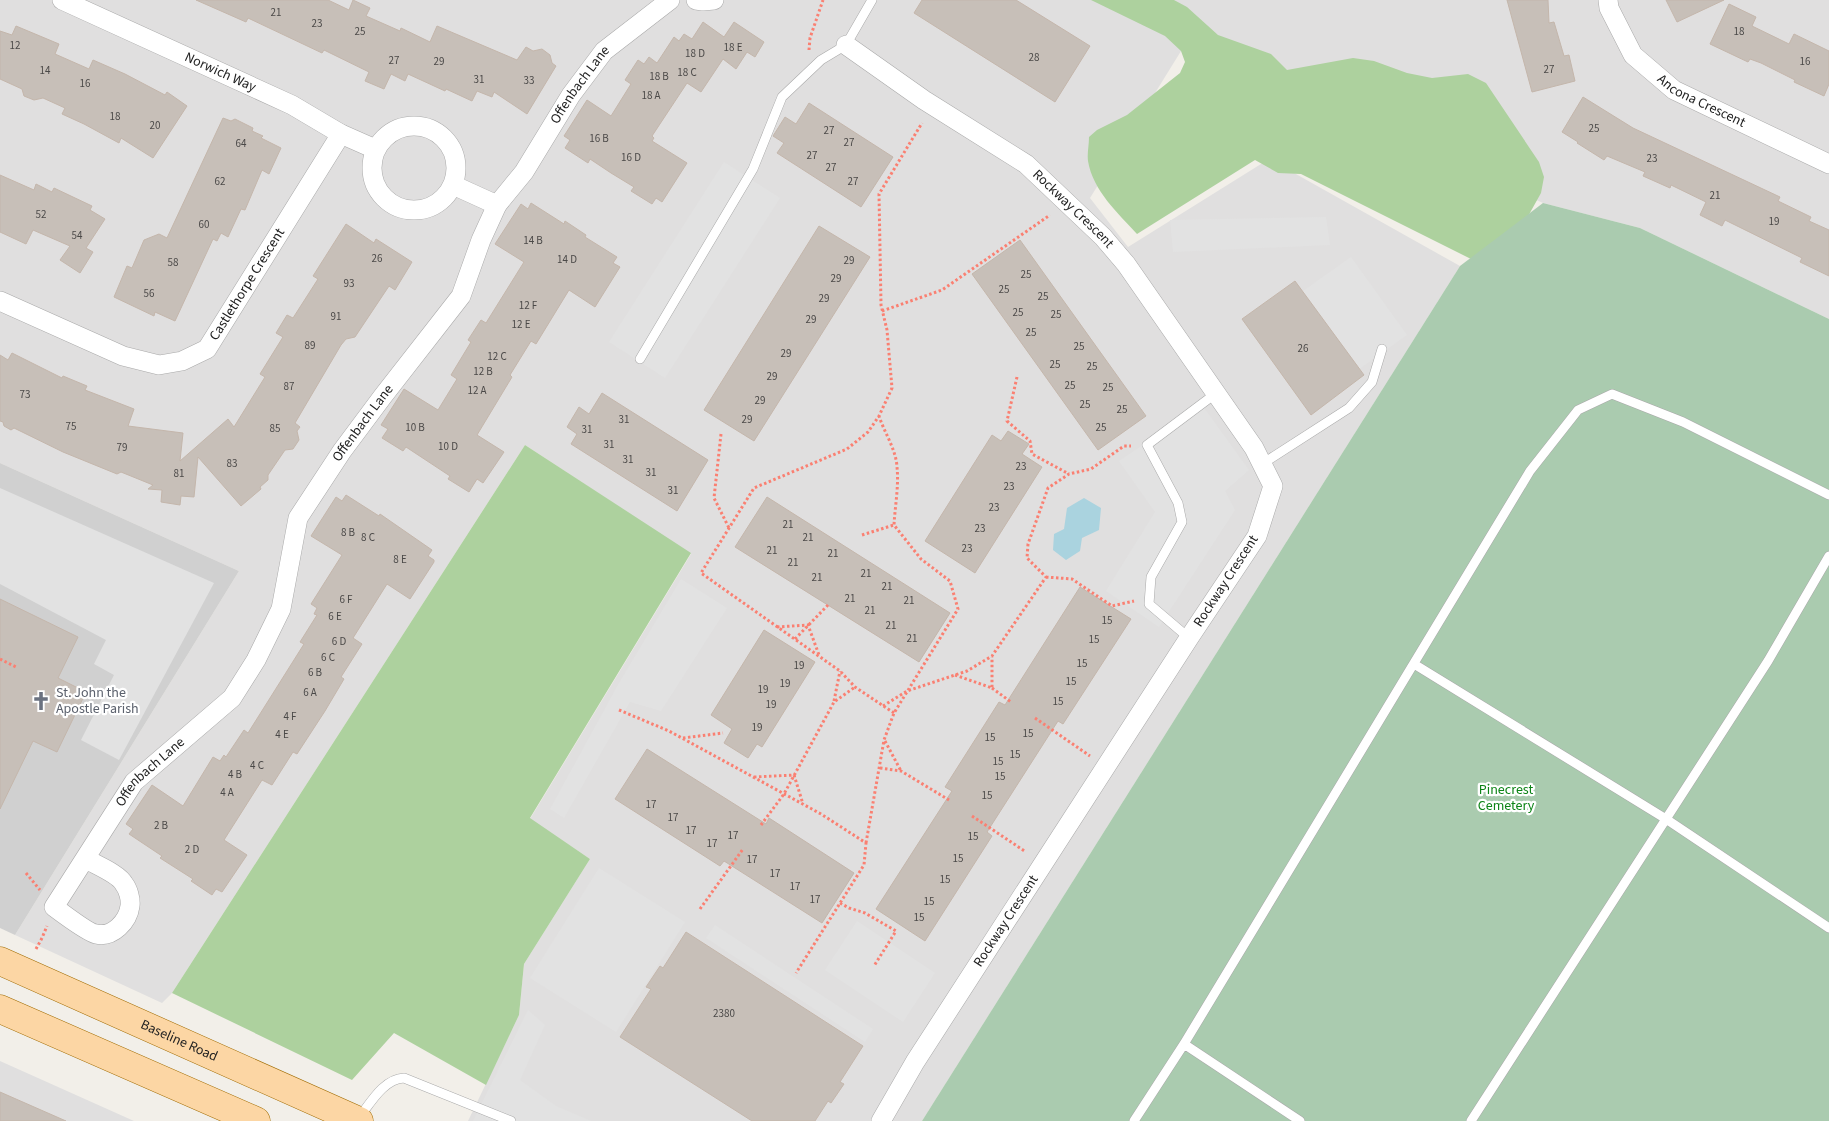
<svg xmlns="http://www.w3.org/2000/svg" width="1829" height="1121" font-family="'Source Sans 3',sans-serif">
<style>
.residential{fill:#e0dfdf}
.religious{fill:#d0d0d0}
.forest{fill:#add19e}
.cemetery{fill:#aacbaf}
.parking{fill:#e2e2e2}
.water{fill:#aad3df}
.building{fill:#c7bfb8;stroke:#c4b6ab}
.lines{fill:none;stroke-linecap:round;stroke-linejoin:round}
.lane-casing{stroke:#a9a9a9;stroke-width:10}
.street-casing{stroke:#a9a9a9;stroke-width:20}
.primary-casing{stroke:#a06b00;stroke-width:29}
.path{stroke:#fa8072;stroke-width:3;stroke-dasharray:2.5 2.5;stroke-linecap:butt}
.lane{stroke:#fff;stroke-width:9}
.street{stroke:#fff;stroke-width:19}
.primary{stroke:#fcd6a4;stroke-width:28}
.labels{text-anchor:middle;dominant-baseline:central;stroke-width:4.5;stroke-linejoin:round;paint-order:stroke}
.number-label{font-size:11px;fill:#4b4948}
.street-label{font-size:14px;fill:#222;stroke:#fff}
.worship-label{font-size:14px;fill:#5b616d;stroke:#fff;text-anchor:start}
.park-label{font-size:14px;fill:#0c8416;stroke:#fff}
</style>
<rect width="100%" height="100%" fill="#f2efe9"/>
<!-- residential -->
<path class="residential" d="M0,0H1829V319L1640,228L1543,203L1186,43L1090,198L1128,247L1269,159L1460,266L922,1121H468L519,1015L524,964L590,859L530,819L691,554L525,445L172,993L162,1003L15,935L239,571L0,463Z
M0,1061L134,1121H0Z"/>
<!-- religious -->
<path class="religious" d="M0,463L239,571L15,935L0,928Z"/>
<!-- forest -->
<path class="forest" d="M1091,0H1174L1187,7L1218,35L1271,54L1287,70L1353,58L1374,61L1407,73L1432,78L1468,74L1486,83L1539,162L1544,177L1541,193L1511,247L1473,260L1301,174L1278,173L1255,160L1137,234C1118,213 1093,191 1088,161C1087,154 1089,145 1089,137L1097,130L1127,115L1180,73L1185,62L1181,51L1165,36Z
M525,445L691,553L530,818L590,859L524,964L519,1015L486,1085L394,1033L352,1080L172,993Z"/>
<!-- cemetery -->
<path class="cemetery" d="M1543,203L1640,228L1829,319V1121H922L1460,266Z"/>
<!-- parking -->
<path class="parking" d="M724,162L780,198L665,378L609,342Z
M1326,217L1330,245L1173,252L1170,220Z
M1351,257L1407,335L1359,369L1303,291Z
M1202,405L1249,470L1225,491L1235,510L1159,627L1106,591L1155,512L1119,461Z
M0,488L214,583L119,760L81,740L114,675L94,664L106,640L0,584Z
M681,579L727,608L661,711L630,702L564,818L550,809L619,683Z
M599,868L685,922L616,1032L530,978Z
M857,921L935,973L903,1022L825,970Z
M715,925L873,1029L865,1042L706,938Z
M528,1010L545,1025L520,1080L556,1106L591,1121H473Z"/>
<!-- water -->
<path class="water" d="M1084,498L1101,508L1099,530L1082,538L1080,551L1066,560L1053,550L1054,534L1064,529L1067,508Z"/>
<!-- building -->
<path class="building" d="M196,0H328L349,10L353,0L370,8L366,16L400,31L401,28L430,42L437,26L517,60L526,47L533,51L542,49L550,55L552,63L556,66L527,114L494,92L492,97L477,91L472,101L446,89L445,91L408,74L405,81L391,74L384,89L365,81L369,72L324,50L322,53L248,18L246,22Z
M922,0H1016L1090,46L1055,102L914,13Z
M1507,0H1548L1549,23L1554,22L1564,56L1569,55L1575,81L1532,92Z
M1666,0H1724L1677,22Z
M1729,4L1756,17L1752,26L1789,44L1794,34L1829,51V84L1824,96L1794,82L1795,80L1761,63L1750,59L1748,62L1710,44Z
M703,22L724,37L734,22L764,42L755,57L747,52L736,69L723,59L701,92L687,83L652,136L654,138L652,141L687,163L662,202L656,198L652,204L631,191L634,187L611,173L590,159L588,163L565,148L570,140L564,136L587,100L611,116L631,84L625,80L638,60L644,64L649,57L657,63L674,37L679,41L684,34L692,39Z
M16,26L59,44L55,54L89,69L93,60L125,74L165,95L167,92L187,106L153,158L121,138L119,143L84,124L62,114L65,108L43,98L34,100L24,96L22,89L0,79V31L12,35Z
M1583,97L1633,128L1780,197L1778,201L1811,217L1809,221L1829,230V276L1800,262L1802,258L1725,220L1722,226L1700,215L1706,202L1671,185L1670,188L1643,176L1645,172L1607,156L1604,160L1577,143L1578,142L1562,132Z
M809,103L893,157L861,207L777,153L784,143L773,136L785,117L796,124Z
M223,118L231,121L235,119L253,128L252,131L263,136L261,138L281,148L269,174L262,170L245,210L241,209L228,237L221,233L217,241L213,239L175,321L155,312L154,316L114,297L127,266L132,268L144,240L159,234L167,238Z
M0,175L34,190L36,184L52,192L54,188L92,206L90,210L105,219L86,248L93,252L80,273L60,260L70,246L33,230L26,244L0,232Z
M531,203L564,224L565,221L586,235L585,237L617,257L613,263L620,267L595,307L569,290L536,344L531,341L510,375L512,377L477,435L504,452L483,483L477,479L469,492L448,479L450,476L406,447L403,451L382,438L388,429L381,425L404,389L438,410L457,379L451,375L471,342L468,340L481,320L486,323L524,262L495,244L521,204L528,209Z
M346,224L374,243L376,239L412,262L395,290L389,286L355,337L346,339L341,345L295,423L300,427L297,431L299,440L293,449L285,450L268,475V480L260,487L261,489L241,506L198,457L194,497L181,496L180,505L161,502L162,490L148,489L153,485L121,472L117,474L63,452L14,428L11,430L4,426L3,422L0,421V355L8,360L12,353L62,378L63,376L87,386L85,390L134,409L128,426L183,433L180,461L228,419L234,427L265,377L260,374L283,337L276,333L287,315L293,318L318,279L313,276Z
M819,226L870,257L754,441L704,410Z
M1020,240L1146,416L1098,450L972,274Z
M1295,281L1364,375L1311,415L1242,319Z
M602,393L708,460L677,511L571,444L577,434L567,427L579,407L589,414Z
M1008,431L1029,444L1022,454L1042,467L975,573L925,541L992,435L1001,441Z
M346,495L379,516L380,514L432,550L428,556L434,560V562L410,599L387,584L353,638L362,644L341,677L344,679L325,711L297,754L293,752L272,785L262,780L224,840L247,855L222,892L216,889L212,895L191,881L193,879L160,858L162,856L129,834L133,829L126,824L152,785L183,806L213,757L220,761L224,755L226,757L244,730L248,733L304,644L300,642L317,615L314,614L317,608L311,604L342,555L311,536L336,497L342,501Z
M767,497L950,613L919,662L735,547Z
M1080,587L1131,619L1063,724L1058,721L987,832L992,836L925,941L876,909L952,791L945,787L999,702L1005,705Z
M0,599L78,637L58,678L86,692L57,752L33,741L0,809Z
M764,630L815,662L762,747L757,744L748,758L724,743L732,729L711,715Z
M647,749L766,824L769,818L854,873L822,923L724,861L720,866L615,799Z
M686,932L863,1046L840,1082L844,1084L831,1103L828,1101L815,1121H752L620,1037L651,989L646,987L660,966L663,968Z
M0,1092L66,1121H0Z"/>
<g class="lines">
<!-- lane casing -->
<g class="lane-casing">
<path id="lane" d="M640,359L753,169L782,97L821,60L846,45L872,0
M1262,464L1349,408L1372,382L1382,349
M1189,638L1149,604L1151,577L1182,522L1178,503L1147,445L1215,394
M1414,664L1666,819L1829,928
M1184,1044L1300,1121
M358,1119C370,1104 383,1079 404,1078L511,1121
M1134,1121L1184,1044L1530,471L1578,410L1612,394L1683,422L1829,495
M1471,1121L1768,661L1829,556"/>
</g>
<!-- street casing -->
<g class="street-casing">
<g id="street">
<path id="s1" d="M62,0L292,105L341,134L375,149"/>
<path d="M696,0L703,1L714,0"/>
<path id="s2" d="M1608,0L1609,8L1633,55L1674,90L1829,164"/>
<path id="s3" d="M846,45L924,100L1026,164L1103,237L1126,264L1254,448L1273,486L1257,536L1189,638L915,1062L881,1121"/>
<circle cx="414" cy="168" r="42"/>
<path d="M453,185L497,205"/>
<path id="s4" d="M0,301L123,356L159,365L182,361L207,349L341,134"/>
<path id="s5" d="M86,859C96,865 119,874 124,884C128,889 131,899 130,906C128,921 113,938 96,934C89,933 62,913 54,907L134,782L232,698L256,660L281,609L298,518L342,451L383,396L461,296L481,240L497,205L524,172L571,95L604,51L670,0"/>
</g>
</g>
<!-- primary casing -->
<g class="primary-casing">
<g id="primary">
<path id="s6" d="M0,961L359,1121"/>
<path d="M0,1009L256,1121"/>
</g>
</g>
<!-- path -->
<path class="path" d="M809,50L810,38L823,0
M882,311L942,290L1050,215
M1017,377L1007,421L1030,441L1032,454L1069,474
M721,434L714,498L729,528
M862,535L894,525
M1046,577L1072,579L1112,606L1134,601
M777,627L808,625L819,655
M795,639L828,605
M0,659L16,667
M955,675L992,688V657
M992,688L1011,702
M834,701L840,671
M883,706L907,691L967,671L992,656L1046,577L1027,558L1028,544L1048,488L1069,474L1091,469L1124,446H1131
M619,710L669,731L821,814L866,843L864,865L796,973
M894,713L855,687L840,671L701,573L754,488L847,449L868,432L879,416L892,388L887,330L881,305L879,194L922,123
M1035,718L1090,756
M683,738L723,733
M885,741L901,771
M880,768L901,771L949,800
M754,777L794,775L803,804
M972,816L1026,852
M761,825L784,794L834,702L855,687
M866,843L884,740L894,713L958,609L950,581L921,559L894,525C895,506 899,486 897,467C896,449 884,432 879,416
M26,873L40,890
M840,903L849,908L865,913L896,931L874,966
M700,909L743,849
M36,949L42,938L47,926"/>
<!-- lane -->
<use href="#lane" class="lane"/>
<!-- street -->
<use href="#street" class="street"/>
<!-- primary -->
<use href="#primary" class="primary"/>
</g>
<!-- icons -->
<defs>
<g id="church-bare" transform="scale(1.5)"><path d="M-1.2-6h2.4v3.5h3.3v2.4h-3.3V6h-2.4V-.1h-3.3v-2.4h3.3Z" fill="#6b7280" stroke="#fff" stroke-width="2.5" paint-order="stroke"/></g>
</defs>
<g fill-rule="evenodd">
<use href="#church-bare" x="41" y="701"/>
</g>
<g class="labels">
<!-- number labels -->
<g class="number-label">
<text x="276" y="12">21</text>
<text x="317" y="23">23</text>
<text x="360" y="31">25</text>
<text x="1739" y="31">18</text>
<text x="15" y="45">12</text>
<text x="733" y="47">18 E</text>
<text x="695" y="53">18 D</text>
<text x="1034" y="57">28</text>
<text x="394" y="60">27</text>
<text x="439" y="61">29</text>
<text x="1805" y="61">16</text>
<text x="1549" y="69">27</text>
<text x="45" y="70">14</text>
<text x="687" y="72">18 C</text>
<text x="659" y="76">18 B</text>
<text x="479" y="79">31</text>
<text x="529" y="80">33</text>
<text x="85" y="83">16</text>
<text x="651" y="95">18 A</text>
<text x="115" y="116">18</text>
<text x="155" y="125">20</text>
<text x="1594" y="128">25</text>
<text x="829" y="130">27</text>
<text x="599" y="138">16 B</text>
<text x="849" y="142">27</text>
<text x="241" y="143">64</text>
<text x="812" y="155">27</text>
<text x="631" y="157">16 D</text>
<text x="1652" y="158">23</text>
<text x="831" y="167">27</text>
<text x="220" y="181">62</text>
<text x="853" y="181">27</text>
<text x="1715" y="195">21</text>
<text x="41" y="214">52</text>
<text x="1774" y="221">19</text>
<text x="204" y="224">60</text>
<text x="77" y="235">54</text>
<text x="533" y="240">14 B</text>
<text x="377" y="258">26</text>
<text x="567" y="259">14 D</text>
<text x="849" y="260">29</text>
<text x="173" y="262">58</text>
<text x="1026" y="274">25</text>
<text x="836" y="278">29</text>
<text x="349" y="283">93</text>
<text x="1004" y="289">25</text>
<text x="149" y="293">56</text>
<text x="1043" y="296">25</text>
<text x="824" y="298">29</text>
<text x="528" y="305">12 F</text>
<text x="1018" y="312">25</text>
<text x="1056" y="314">25</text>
<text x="336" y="316">91</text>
<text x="811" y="319">29</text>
<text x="521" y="324">12 E</text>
<text x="1031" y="332">25</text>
<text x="310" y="345">89</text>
<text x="1079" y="346">25</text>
<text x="1303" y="348">26</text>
<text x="786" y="353">29</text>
<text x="497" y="356">12 C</text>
<text x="1055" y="364">25</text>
<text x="1092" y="366">25</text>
<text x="483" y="371">12 B</text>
<text x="772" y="376">29</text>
<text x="1070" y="385">25</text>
<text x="289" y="386">87</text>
<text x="1108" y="387">25</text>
<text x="477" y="390">12 A</text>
<text x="25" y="394">73</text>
<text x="760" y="400">29</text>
<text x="1085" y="404">25</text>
<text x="1122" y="409">25</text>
<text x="624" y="419">31</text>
<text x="747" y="419">29</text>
<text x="71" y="426">75</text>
<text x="415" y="427">10 B</text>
<text x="1101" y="427">25</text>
<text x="275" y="428">85</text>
<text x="587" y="429">31</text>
<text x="609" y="444">31</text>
<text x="448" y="446">10 D</text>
<text x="122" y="447">79</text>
<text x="628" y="459">31</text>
<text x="232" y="463">83</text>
<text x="1021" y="466">23</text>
<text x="651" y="472">31</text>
<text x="179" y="473">81</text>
<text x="1009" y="486">23</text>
<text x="673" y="490">31</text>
<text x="994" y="507">23</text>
<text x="788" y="524">21</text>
<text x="980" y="528">23</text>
<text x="348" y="532">8 B</text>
<text x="368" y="537">8 C</text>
<text x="808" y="537">21</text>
<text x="967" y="548">23</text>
<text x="772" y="550">21</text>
<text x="833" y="553">21</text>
<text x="400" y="559">8 E</text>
<text x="793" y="562">21</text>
<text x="866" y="573">21</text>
<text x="817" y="577">21</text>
<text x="887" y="586">21</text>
<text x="850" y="598">21</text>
<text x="346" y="599">6 F</text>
<text x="909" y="600">21</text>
<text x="870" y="610">21</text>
<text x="335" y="616">6 E</text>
<text x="1107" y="620">15</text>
<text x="891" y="625">21</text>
<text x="912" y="638">21</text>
<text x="1094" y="639">15</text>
<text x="339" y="641">6 D</text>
<text x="328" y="657">6 C</text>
<text x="1082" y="663">15</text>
<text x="799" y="665">19</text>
<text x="315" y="672">6 B</text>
<text x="1071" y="681">15</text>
<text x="785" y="683">19</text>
<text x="763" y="689">19</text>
<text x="310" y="692">6 A</text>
<text x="1058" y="701">15</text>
<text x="771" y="704">19</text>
<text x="290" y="716">4 F</text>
<text x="757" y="727">19</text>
<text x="1028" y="733">15</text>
<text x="282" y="734">4 E</text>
<text x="990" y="737">15</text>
<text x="1015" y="754">15</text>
<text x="998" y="761">15</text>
<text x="257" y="765">4 C</text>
<text x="235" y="774">4 B</text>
<text x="1000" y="776">15</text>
<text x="227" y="792">4 A</text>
<text x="987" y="795">15</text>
<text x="651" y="804">17</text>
<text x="673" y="817">17</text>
<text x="161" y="825">2 B</text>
<text x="691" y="830">17</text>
<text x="733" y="835">17</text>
<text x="973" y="836">15</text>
<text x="712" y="843">17</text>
<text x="192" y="849">2 D</text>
<text x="958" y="858">15</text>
<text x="752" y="859">17</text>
<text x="775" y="873">17</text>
<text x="945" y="879">15</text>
<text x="795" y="886">17</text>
<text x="815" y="899">17</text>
<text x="929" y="901">15</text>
<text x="919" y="917">15</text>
<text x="724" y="1013">2380</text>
</g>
<!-- street labels -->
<g class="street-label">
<text stroke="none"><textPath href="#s1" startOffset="174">Norwich Way</textPath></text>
<text stroke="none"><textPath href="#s5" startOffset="1160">Offenbach Lane</textPath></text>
<text stroke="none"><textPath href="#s2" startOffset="144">Ancona Crescent</textPath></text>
<text stroke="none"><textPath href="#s3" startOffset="281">Rockway Crescent</textPath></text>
<text stroke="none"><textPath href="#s4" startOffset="299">Castlethorpe Crescent</textPath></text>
<text stroke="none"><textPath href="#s5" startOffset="755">Offenbach Lane</textPath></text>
<text transform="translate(1226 581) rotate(-57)">Rockway Crescent</text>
<text stroke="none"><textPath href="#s5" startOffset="335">Offenbach Lane</textPath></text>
<text transform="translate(1006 921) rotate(-57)">Rockway Crescent</text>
<text stroke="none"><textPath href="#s6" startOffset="196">Baseline Road</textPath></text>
</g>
<!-- worship labels -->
<g class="worship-label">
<text x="56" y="693">St. John the<tspan x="56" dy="16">Apostle Parish</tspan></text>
</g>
<!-- park labels -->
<g class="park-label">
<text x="1506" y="790">Pinecrest<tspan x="1506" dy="16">Cemetery</tspan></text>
</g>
</g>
</svg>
